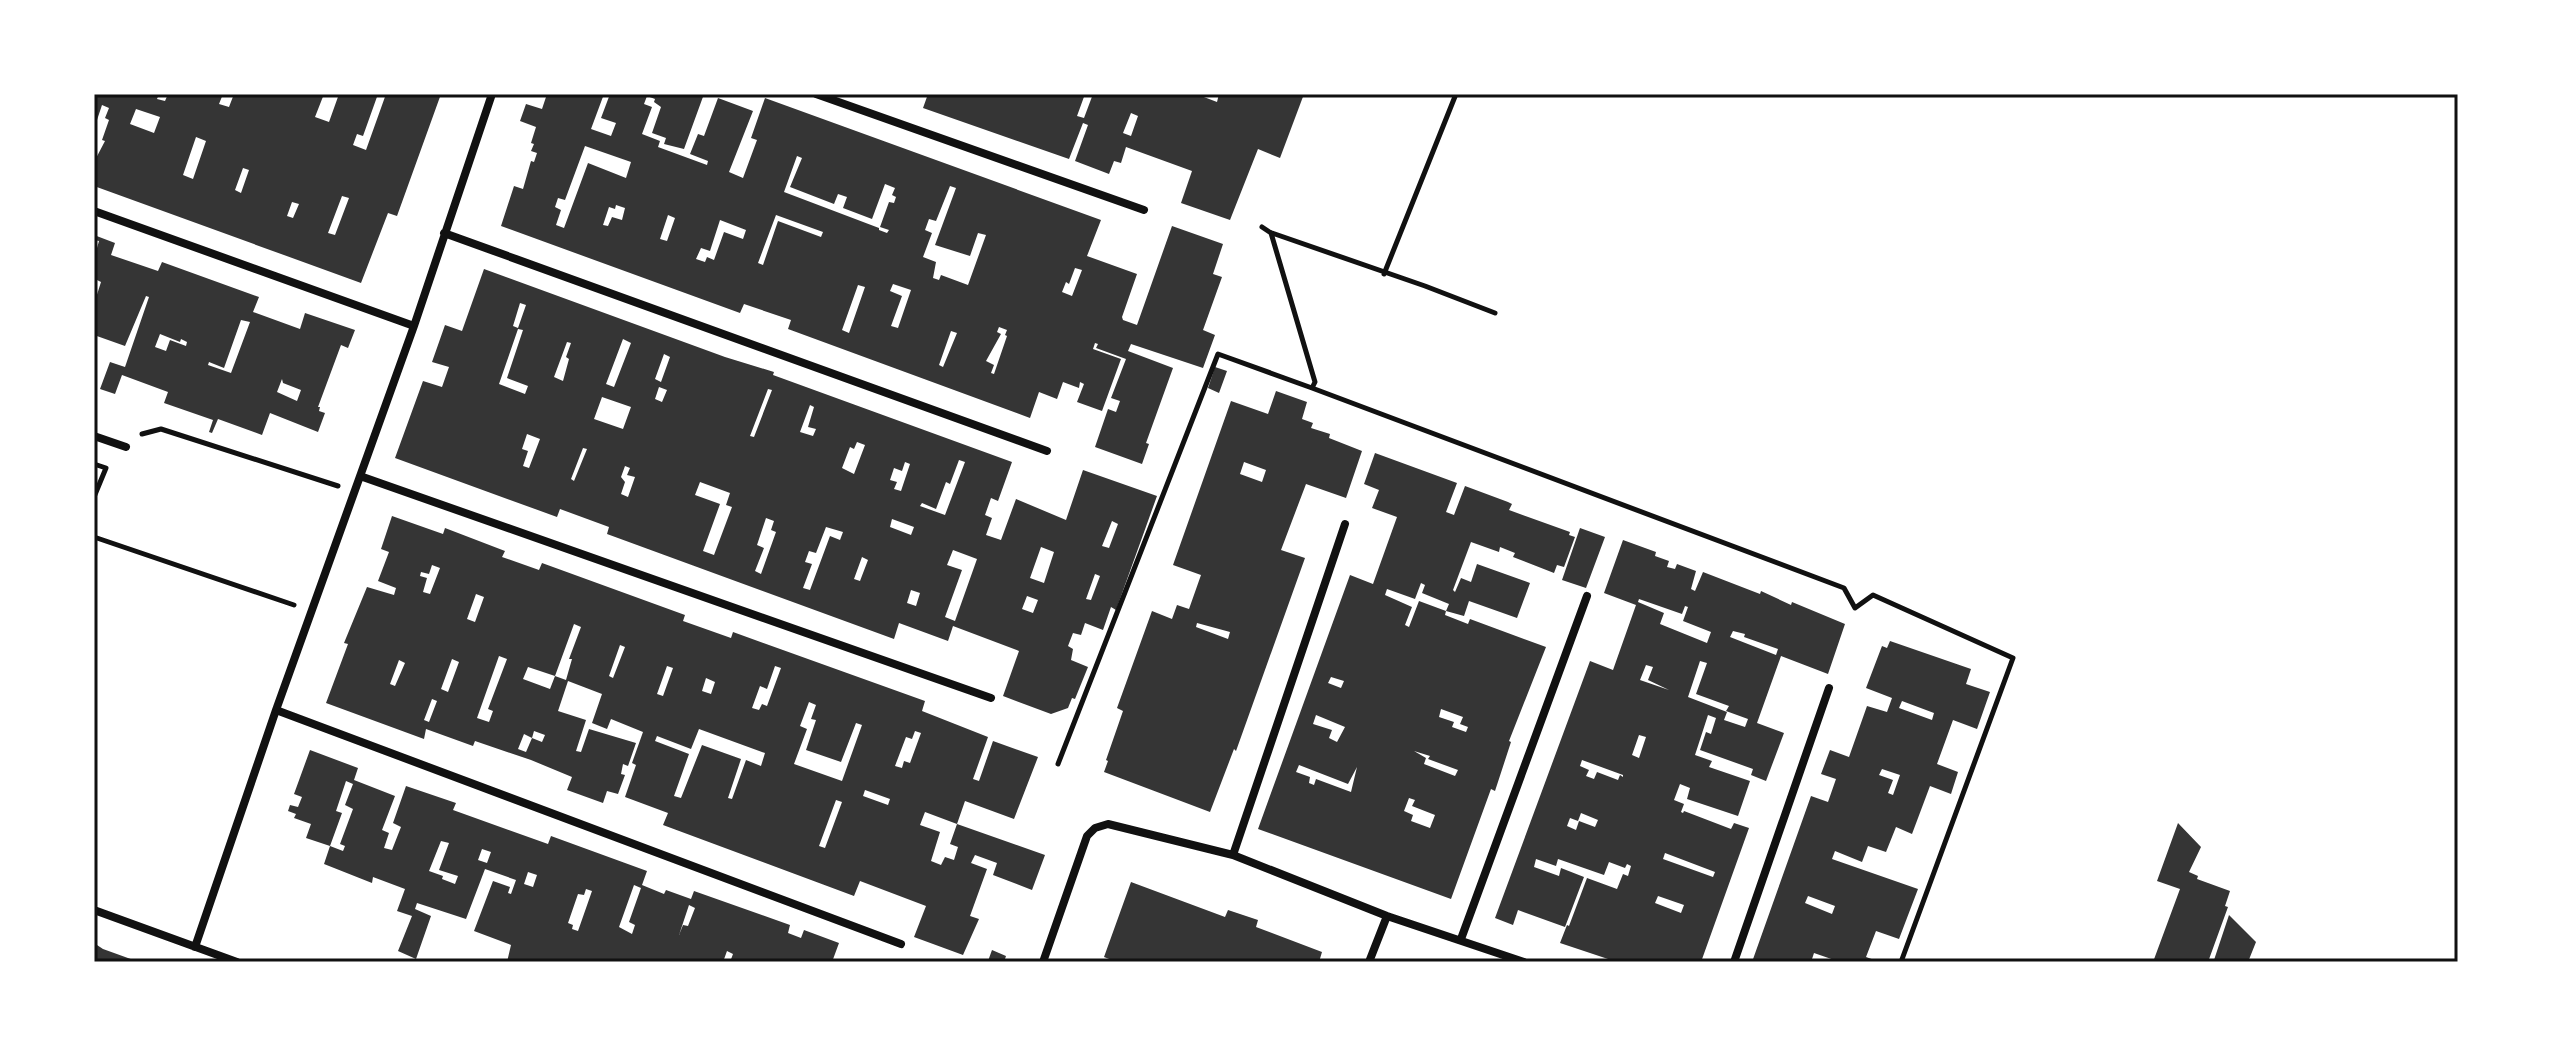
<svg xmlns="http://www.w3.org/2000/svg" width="2552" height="1056" font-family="'DM Sans',sans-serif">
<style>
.building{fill:#353535;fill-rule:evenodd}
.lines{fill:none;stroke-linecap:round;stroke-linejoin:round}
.path{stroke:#111;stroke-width:5}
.minor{stroke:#111;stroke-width:8}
.neatline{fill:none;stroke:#111;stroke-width:3}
</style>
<rect width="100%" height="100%" fill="#fff"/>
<!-- building -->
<path class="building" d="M94,94H159L157,99L165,101L168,94H223L219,104L229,107L234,94H270L276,97L277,94H324L315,117L329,122L339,94H378L363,136L357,134L353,145L366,150L386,94H441L397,216L388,213L361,283L94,186V162L105,141L102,140L109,120L105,118L109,108L102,105L94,129ZM136,109L160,117L154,133L130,124ZM196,137L206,141L193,179L183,175ZM243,168L249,170L241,193L235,190ZM342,196L349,198L335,235L328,233ZM292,202L299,204L293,218L287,216Z
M547,94H604L591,129L611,136L616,123L601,118L610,94H704L684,149L664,144L666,138L652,133L661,107L654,102L655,99L647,96L644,104L652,107L642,134L660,141L658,147L707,165L708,161L690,154L698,134L704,136L718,98L753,111L729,172L743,178L757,140L751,138L765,98L1101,220L1087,256L1137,274L1122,317L1123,320L1137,325L1172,226L1223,244L1213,274L1222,277L1203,330L1215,335L1203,368L1131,344L1128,351L1173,368L1146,443L1149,444L1142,464L1095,447L1108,409L1116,412L1120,401L1111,398L1126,359L1096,348L1098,344L1095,343L1093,349L1121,359L1102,411L1077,402L1084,384L1080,382L1079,388L1063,382L1057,399L1039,392L1030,418L788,329L791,320L744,304L740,313L501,226L514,186L523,189L531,161L534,162L537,153L531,151L534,144L531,143L536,127L520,121L526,104L542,109ZM585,146L631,162L626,178L588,163L564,228L556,225L561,210L555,207L558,198L565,200ZM797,156L802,158L790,187L834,204L838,194L847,197L843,208L872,219L885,184L895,188L892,195L896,197L894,203L889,202L880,227L889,230L887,233L879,230V228L784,192ZM950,186L956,188L935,245L970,256L978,233L986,235L968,285L941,275L939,280L933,278L936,262L923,257L932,233L925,230L929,219L936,221ZM616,205L625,208L622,220L612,217L608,226L603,225L609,207L615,209ZM668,215L675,218L667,241L660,239ZM776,215L823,232L821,237L778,221L763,265L758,263ZM720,220L746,230L743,239L724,232L714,260L707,257L705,262L696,259L701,248L710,251ZM1075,268L1082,270L1072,296L1062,292L1066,282L1069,284ZM893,284L911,290L898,328L891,326L902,296L890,291ZM858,285L865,287L849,333L842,330ZM999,327L1007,330L1005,335L1007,336L994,374L991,373L994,365L986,361L1001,334L997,332ZM951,331L957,333L943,367L939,365Z
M928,94H1085L1077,116L1084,118L1093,94H1196L1217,102L1219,94H1304L1280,158L1258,149L1230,220L1181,203L1192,171L1126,147L1121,163L1114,161L1109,174L1075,161L1088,125L1083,123L1069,159L923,108ZM1131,113L1138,116L1131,136L1123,133Z
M94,235L115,243L111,255L158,271L162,262L259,297L253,312L300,329L305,313L355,330L348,348L341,345L318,407H320L319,411L325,413L318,432L270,413L262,435L218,419L212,433L209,432L213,420L164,403L168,392L122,375L115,394L100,389L110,362L125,367L149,297L146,296L125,346L94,335V304L101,282L97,280L94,287V247L97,248L99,241L94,240ZM241,320L250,322L231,373L208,365L209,362L224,368ZM160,334L180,342L181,339L187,342L186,346L170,340L166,351L155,347ZM282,379L283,383L301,390L297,401L277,392Z
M484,269L725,357L774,372L773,375L1012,462L998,501L991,498L985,515L992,518L986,535L1001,540L1016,499L1066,520L1083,470L1157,496L1116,610L1111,607L1103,630L1085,623L1081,635L1073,633L1068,646L1073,649L1071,660L1088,667L1075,699L1072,698L1068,708L1051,714L1003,696L1019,651L953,626L948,641L899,623L894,639L607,534L609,527L560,509L557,517L395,458L423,381L442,387L449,367L432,362L445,325L462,331ZM520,303L526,305L518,328L513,326ZM518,329L523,330L507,378L528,386L525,394L499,384ZM623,339L631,343L614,387L606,384ZM567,342L571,343L566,357L569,359L563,381L554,377ZM664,354L670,357L661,382L655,379ZM659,387L667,390L662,402L655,399ZM768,389L772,390L754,437L750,436ZM602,397L631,407L623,429L594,419ZM810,405L814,407L808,427L816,429L813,436L800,432ZM527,434L540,439L529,468L523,466L528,451L522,449ZM857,442L865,445L854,474L842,468L850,447L854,449ZM583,448L587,449L574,481L571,479ZM959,460L965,462L945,515L920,506L922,503L936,509L946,482L950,484ZM905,462L910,464L901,491L894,489L897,482L890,480L894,468L902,471ZM625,466L630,468L627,475L635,477L628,497L621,494L625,482L621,477ZM700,482L730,493L726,505L732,507L714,555L703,551L720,504L695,495ZM766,518L774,521L771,530L776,532L761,574L755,571L764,548L757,545ZM892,519L914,527L911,535L890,527ZM1112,521L1118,524L1109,548L1102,546ZM826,527L843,532L840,540L830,536L810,590L803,588L812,564L805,562L809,551L816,553ZM1041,547L1054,552L1044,583L1030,578ZM953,550L977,559L955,621L945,617L962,570L947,565ZM862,557L868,560L860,581L854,579ZM1095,574L1100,576L1091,600L1086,599ZM911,590L920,593L916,606L907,603ZM1027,596L1038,600L1033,613L1022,609Z
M1215,367L1227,371L1219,393L1208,388Z
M1276,391L1307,402L1302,419L1313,423L1311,428L1330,434L1329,438L1362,451L1346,498L1306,484L1281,550L1305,558L1236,751L1234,749L1210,812L1104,772L1108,761L1106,760L1123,711L1117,708L1152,611L1172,619L1177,605L1189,609L1201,575L1173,565L1231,401L1268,414ZM1244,462L1266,470L1262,482L1240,474ZM1197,623L1230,632L1228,639L1196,627Z
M1375,453L1457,483L1446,512L1454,515L1465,486L1508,502L1512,504L1509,510L1570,532L1569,535L1575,537L1564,567L1557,565L1554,573L1513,557L1515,553L1500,547L1499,552L1471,542L1453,590L1455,592L1461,578L1471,582L1477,564L1530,583L1517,618L1469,601L1464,616L1446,611L1449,604L1422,593L1425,585L1421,583L1415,599L1387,589L1385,595L1412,607L1405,625L1409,627L1419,601L1446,611L1445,615L1468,624L1470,619L1546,647L1509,741L1511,742L1495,791L1491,789L1451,899L1258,829L1350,575L1373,584L1397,517L1372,508L1379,490L1364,484ZM1331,677L1344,681L1341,688L1328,683ZM1441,709L1463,717L1460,724L1468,727L1466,732L1452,727L1454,722L1439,717ZM1316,715L1345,727L1337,742L1329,738L1332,730L1313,724ZM1414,751L1430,756L1428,759L1458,770L1455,776L1424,764L1426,758ZM1299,765L1348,784L1357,767L1351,792L1316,779L1314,785L1309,783L1310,777L1296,772ZM1409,798L1415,800L1412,806L1435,815L1430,828L1411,821L1413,815L1404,811Z
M392,516L443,534L445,528L505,551L502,557L539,570L542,563L685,615L683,621L731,638L733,632L925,701L922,711L988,737L973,779L979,781L993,741L1038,757L1014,819L965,801L957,824L925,812L920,825L940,832L931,861L941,865L945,857L954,860L958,847L950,844L957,824L1045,855L1032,890L993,875L997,863L975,855L971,863L987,869L970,916L979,919L963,955L914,937L926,906L860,881L854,896L663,825L668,813L625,797L636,765L632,763L643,732L611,719L607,729L592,723L602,694L568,681L558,711L586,720L576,751L581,752L589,729L636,743L628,766L623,764L621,774L625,775L618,794L607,791L603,803L567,790L572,777L531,760L475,741L473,746L426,729L424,739L326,703L348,644L344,643L367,587L394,595L396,588L378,581L389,552L381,549ZM432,565L440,568L430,594L423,592L427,578L420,576L421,572L429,574ZM476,594L484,597L475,622L467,619ZM574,624L581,627L569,659H572L566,680L555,676L550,689L523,679L528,667L555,676ZM620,645L625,647L613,678L609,676ZM499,656L507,659L488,709L493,711L489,722L477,718ZM452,659L459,662L448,692L441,689ZM399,660L405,663L395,686L390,684ZM667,666L673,668L663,696L657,694ZM775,666L781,668L767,706L762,704L759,710L752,708L760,686L767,689ZM706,678L715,682L711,694L702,691ZM432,699L437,701L429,722L424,720ZM809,702L816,705L811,719L816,720L806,750L841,762L856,723L862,725L842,781L794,764L807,729L800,726ZM699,729L765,753L761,766L746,760L732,799L728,798L741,759L702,745L681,798L674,796L689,754L655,741L657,736L691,749ZM534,731L545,735L542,742L532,738L526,752L518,749L524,734L532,738ZM915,731L921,733L910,763L904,761L902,768L895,766L906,737L912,739ZM865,790L890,799L888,805L863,796ZM836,800L842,802L825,848L819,846Z
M1580,528L1605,537L1586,588L1562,580Z
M1623,540L1656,552L1655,556L1669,561L1667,567L1675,569L1677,564L1696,571L1691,589L1695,591L1703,572L1760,594L1761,591L1791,605L1792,602L1845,624L1828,674L1781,656L1757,723L1784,733L1766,781L1751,775L1753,769L1700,750L1706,732L1711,734L1716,718L1708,715L1695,755L1712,761L1709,767L1750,781L1738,816L1687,799L1690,788L1680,784L1674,800L1684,804L1681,812L1683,813L1684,811L1731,829L1734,823L1749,828L1701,962H1617L1560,943L1567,925L1569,926L1587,878L1617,889L1623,874L1628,876L1631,866L1627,864L1625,868L1609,862L1604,875L1558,859L1556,866L1536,859L1534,867L1559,876L1561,868L1584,877L1565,927L1518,910L1513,925L1495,918L1590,661L1613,670L1636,605L1604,593ZM1639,599L1682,614L1685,606L1688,607L1683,621L1711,632L1707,643L1660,624L1664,613L1638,602ZM1733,631L1745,634L1744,637L1778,649L1776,655L1730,637ZM1700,661L1707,663L1696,694L1729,706L1726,711L1748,719L1745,727L1724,720L1727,712L1688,697ZM1646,665L1653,667L1648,680L1669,690L1640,680ZM1639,735L1646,737L1639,758L1632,755ZM1582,760L1623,775V777L1620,775L1618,780L1597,772L1594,779L1586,776L1589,770L1580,766ZM1581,813L1598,820L1595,827L1579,821L1576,830L1567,826L1570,818L1578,821ZM1665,853L1715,872L1713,877L1663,859ZM1658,896L1684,905L1681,913L1655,903Z
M1890,641L1971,669L1966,684L1990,692L1977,729L1953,720L1937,764L1958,772L1951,794L1930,786L1912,834L1896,827L1886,852L1868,846L1862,862L1835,851L1832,859L1918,889L1899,939L1876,931L1866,957L1880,962H1840L1814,953L1811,962H1752L1811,796L1828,802L1836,779L1821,774L1830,750L1849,757L1867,706L1887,712L1892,698L1866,688L1882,646L1887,648ZM1902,701L1934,713L1932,720L1899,708ZM1882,769L1900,775L1893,795L1888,793L1893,780L1879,775ZM1808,896L1835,906L1832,914L1805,903Z
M310,750L358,768L354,780L395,796L382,830L389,833L384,848L392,850L401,827L393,823L406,786L456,803L453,810L548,844L551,836L647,871L642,885L664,894L666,890L691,899L694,891L790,925L788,933L801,938L804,930L839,943L832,962H730L733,954L727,951L723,962H507L511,945L474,931L493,881L510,887L508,893L511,894L516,880L485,869L466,919L417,903L415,909L431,916L416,959L398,951L412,916L397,911L405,889L373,877L372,883L324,864L330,846L343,851L345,846L340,844L353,809L345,805L353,784L346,781L336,811L342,813L330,846L306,838L311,824L294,818L296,814L288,811L290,805L298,807L302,797L294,794ZM441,841L449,843L439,870L458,876L455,884L442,879L443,876L429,871ZM482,849L491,852L487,863L478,860ZM528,872L537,875L533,887L524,884ZM634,885L641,888L629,922L635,925L632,934L619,927ZM586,889L592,891L578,931L572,929L573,925L568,923L578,894L584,895ZM689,905L695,908L688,926L683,925L679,935Z
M2178,823L2201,847L2189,872L2198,876L2197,879L2230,891L2225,906L2228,907L2208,962H2153L2180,889L2157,881Z
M1131,882L1225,917L1228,910L1258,920L1256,927L1322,952L1319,962H1117L1104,957Z
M2229,915L2256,942L2248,962L2214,960Z
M94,943L103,949L139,962H94Z
M992,950L1006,956L1004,962L988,961Z"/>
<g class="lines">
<!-- path -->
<path class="path" d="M1272,233L1425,286L1495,313
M1384,274L1456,94
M1312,388L1844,588L1855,608L1873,595L2013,658L1901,962
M142,434L161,429L338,486
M94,464L106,468L94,497
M94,537L294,605
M1058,764L1218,354L1312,388L1315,382L1271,233L1262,227"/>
<!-- minor -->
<path class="minor" d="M816,94L1144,210
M94,211L414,326
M444,233L1047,451
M94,436L126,447
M360,476L991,698
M276,710L901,944
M1233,855L1345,524
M94,910L237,962
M1461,939L1587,596
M195,947L276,710L414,326L492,94
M1043,962L1087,836L1095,828L1108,824L1233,855L1387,916L1524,962
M1369,962L1387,916
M1734,962L1829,688"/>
</g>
<!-- border -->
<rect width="2552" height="1056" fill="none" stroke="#ffffff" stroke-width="192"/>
<rect x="96" y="96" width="2360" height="864" class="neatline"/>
</svg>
